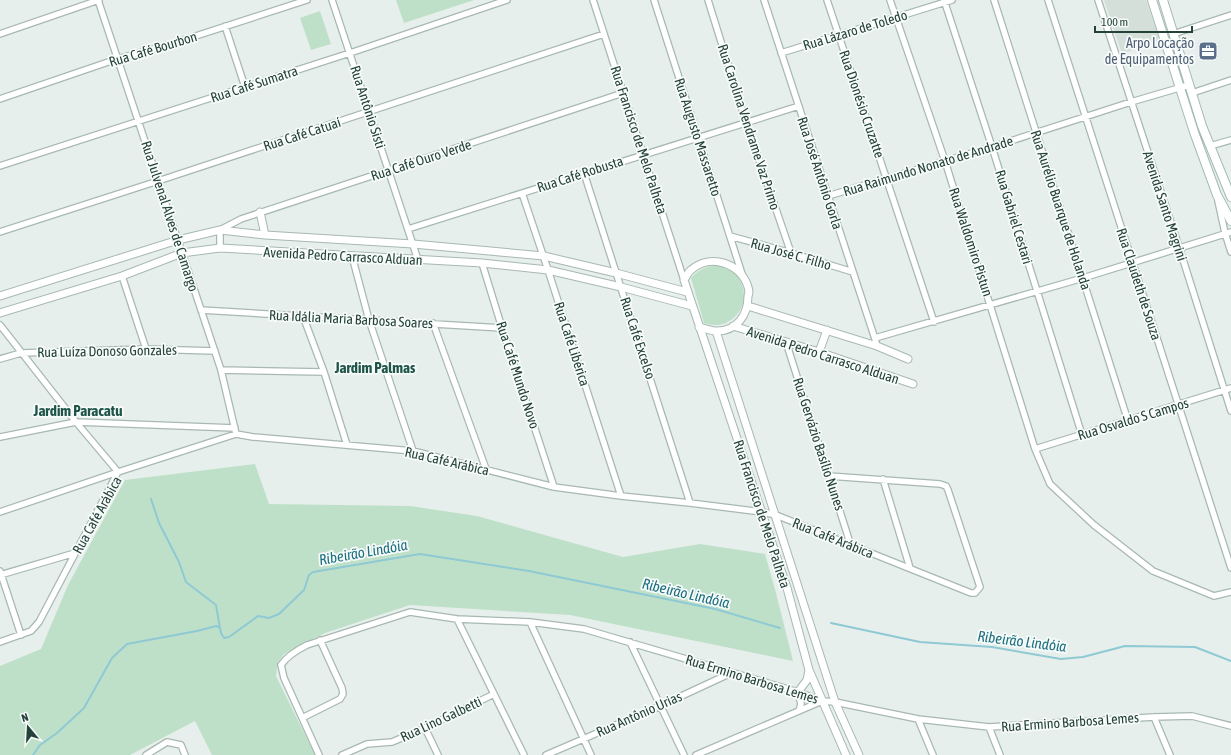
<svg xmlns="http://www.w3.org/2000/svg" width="1231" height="755" font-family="'Asap Condensed',sans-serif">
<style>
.built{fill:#d4dfda}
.green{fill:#bfe0c8}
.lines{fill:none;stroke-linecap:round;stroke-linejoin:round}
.stream{stroke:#8ec9d4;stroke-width:2}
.minor-casing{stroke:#a8b8b2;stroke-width:8}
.tertiary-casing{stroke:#a8b8b2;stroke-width:9}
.secondary-casing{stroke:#a4bbb3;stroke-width:10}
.minor{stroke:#fff;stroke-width:5.5}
.tertiary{stroke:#fff;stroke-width:7}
.secondary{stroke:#fff;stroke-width:8}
.labels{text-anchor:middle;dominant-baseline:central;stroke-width:3.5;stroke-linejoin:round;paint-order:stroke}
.street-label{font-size:14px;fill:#24423a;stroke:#f7fbf9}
.service-label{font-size:14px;fill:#4e5e75;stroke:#f7fbf9;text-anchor:end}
.neighbourhood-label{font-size:15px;font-weight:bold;fill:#1f5548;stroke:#f7fbf9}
.water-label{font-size:15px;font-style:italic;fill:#1c6f80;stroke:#f7fbf9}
</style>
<rect width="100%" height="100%" fill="#e6efeb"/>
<!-- built -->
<path class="built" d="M1104,0H1146L1160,40L1122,54Z"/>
<!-- green -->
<path class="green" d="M396,0H474L404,23Z
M320,11L331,44L311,50L300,18Z
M716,265C723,267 730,269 735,274C749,287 746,310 731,320C728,321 726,324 723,324C717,326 710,325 704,323L691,278C698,270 705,267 716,265Z
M255,464L269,504L410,506L477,516L623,557L700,544L765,554L776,593L793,661L570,615L410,605L325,633L296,647L284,654L278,662L276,676L315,755H212L195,721L130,755H0V666L41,649L68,585L125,480Z"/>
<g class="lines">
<!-- stream -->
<path class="stream" d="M151,499L159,523L179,562L186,582L216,605L220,628
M831,623L920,642L992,647L1061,659L1083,657L1125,646L1195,647L1231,661
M33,755L40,745L57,733L84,708L112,658L127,644L197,631L216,626L220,628L221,633L224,638L229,637L258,616L269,618L279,614L304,590L309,575L313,572L420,554L529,571L715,609L780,628"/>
<!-- minor casing -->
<g class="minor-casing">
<path id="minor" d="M98,0L221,370L236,434
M332,0L418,260
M593,0L684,280
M654,0L742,274
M708,0L746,122L791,253
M764,0L876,342
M827,0L934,322
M890,0L945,161L1035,449L1050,484L1094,525L1153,571L1214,596L1231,592
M944,0L992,147L1082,435
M994,0L1128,421
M1048,0L1231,568
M1098,0L1179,247L1231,411
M225,26L245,87
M0,34L99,0
M1173,34L1231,15
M781,53L952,0
M1192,93L1231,80
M0,99L117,59L171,44L307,0
M1210,146L1231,140
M0,166L350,53L507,0
M584,173L690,503
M522,193L548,270L621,496
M828,196L992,147L1131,102L1189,85
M1218,201L1225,233L1231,252
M408,229L799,106
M0,232L158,181L604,34
M730,236L791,253L853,272
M220,248V230L241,219L623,93
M352,256L369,320L413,451
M482,263L502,328L554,487
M122,276L146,349
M201,310L502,328
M303,316L324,372L347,445
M433,323L486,469
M0,325L76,422L118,472
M875,338L1083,278L1231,232
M786,342L851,546
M0,359L21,353L146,349L215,351
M221,370L324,372
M0,437L76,422L235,428
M1035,449L1231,388
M883,479L910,568
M0,512L118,472L236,434L253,437L413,451L554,487L621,496L690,503L762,512L776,515L971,593H975L980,587L948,490L946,486L940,484L829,476
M0,571L21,635
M0,575L75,553
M457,619L524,755
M530,622L591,755
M0,642L31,631L39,622L118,472
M630,642L684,755
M798,692L801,704L799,711
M1154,717L1170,755
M302,718L340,699L343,694L342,688L320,640
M918,719L933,755
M989,727L1000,755
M425,728L438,755
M146,755L167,742L181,745L185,755
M319,755L284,678L281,665C287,656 297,650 307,645L410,612L457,619L530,622L584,629L798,692L822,701L835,702L918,719L989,727L1154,717L1192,716L1231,726
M342,755L367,744L392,742L425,728L494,694
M546,755L660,706L731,673
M696,755L822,701"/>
</g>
<!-- tertiary casing -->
<g class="tertiary-casing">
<path id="tertiary" d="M260,212L265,235
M0,296L178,240L220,230L265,235L413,244L544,256L616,273L687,292
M748,306L877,346L908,359
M0,313L122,276L182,253L220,248L482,263L548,270L621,287L692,306
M733,326L819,352L913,384
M699,327C704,328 711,331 717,331C737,331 748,315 748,296C749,294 749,290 748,287C741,263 710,253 691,270C688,272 686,277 684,280L787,588L809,670L846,755
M716,331L835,702L859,755
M819,352L827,330
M798,692L807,680L809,670"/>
</g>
<!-- secondary casing -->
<g class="secondary-casing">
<path id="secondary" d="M1152,0L1194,132L1217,195L1231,221
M1163,0L1202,126L1231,197"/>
</g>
<!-- minor -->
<use href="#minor" class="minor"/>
<!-- tertiary -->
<use href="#tertiary" class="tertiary"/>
<!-- secondary -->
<use href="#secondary" class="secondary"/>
</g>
<!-- icons -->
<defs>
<g id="office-square" transform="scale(1)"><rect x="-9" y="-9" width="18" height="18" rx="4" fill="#5c6f8a" stroke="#f7fbf9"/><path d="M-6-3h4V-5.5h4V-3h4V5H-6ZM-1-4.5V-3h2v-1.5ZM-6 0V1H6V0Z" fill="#fff"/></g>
</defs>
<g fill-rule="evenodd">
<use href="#office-square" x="1208" y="51"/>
</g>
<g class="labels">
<!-- street labels -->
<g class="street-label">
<text transform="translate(855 30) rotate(-17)">Rua Lázaro de Toledo</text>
<text transform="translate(153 49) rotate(-17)">Rua Café Bourbon</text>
<text transform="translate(254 84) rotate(-18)">Rua Café Sumatra</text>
<text transform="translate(862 104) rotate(71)">Rua Dionésio Cruzatte</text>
<text transform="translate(368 107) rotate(72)">Rua Antônio Sisti</text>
<text transform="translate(749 127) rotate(72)">Rua Carolina Vendrame Vaz Primo</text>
<text transform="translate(302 134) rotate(-18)">Rua Café Catuaí</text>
<text transform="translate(698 137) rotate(72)">Rua Augusto Massaretto</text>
<text transform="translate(639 140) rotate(72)">Rua Francisco de Melo Palheta</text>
<text transform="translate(421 160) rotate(-18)">Rua Café Ouro Verde</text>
<text transform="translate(928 166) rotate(-17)">Rua Raimundo Nonato de Andrade</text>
<text transform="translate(820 173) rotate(72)">Rua José Antônio Gorla</text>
<text transform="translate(580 174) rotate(-18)">Rua Café Robusta</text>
<text transform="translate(1165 206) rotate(72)">Avenida Santo Magrini</text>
<text transform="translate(1061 210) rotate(72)">Rua Aurélio Buarque de Holanda</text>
<text transform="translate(170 216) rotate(72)">Rua Julvenal Alves de Camargo</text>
<text transform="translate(1014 217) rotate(73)">Rua Gabriel Cestari</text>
<text transform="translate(971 242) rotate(72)">Rua Waldomiro Pistun</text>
<text transform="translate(791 254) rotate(16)">Rua José C. Filho</text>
<text transform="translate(343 256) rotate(3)">Avenida Pedro Carrasco Alduan</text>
<text transform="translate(1139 284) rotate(72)">Rua Claudeth de Souza</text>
<text transform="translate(351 319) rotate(3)">Rua Idália Maria Barbosa Soares</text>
<text transform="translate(638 338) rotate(72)">Rua Café Excelso</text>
<text transform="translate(572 344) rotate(72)">Rua Café Libérica</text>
<text transform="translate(107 351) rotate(-1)">Rua Luíza Donoso Gonzales</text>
<text transform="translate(823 355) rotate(18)">Avenida Pedro Carrasco Alduan</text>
<text transform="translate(518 375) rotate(72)">Rua Café Mundo Novo</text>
<text transform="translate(1133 419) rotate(-17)">Rua Osvaldo S Campos</text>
<text transform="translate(819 444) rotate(72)">Rua Gervázio Basílio Nunes</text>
<text transform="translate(447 461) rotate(13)">Rua Café Arábica</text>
<text transform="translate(762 514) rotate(72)">Rua Francisco de Melo Palheta</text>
<text transform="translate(97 515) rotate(-61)">Rua Café Arábica</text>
<text transform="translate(833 538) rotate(22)">Rua Café Arábica</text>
<text transform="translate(752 679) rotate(17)">Rua Ermino Barbosa Lemes</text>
<text transform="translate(639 714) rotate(-24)">Rua Antônio Urias</text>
<text transform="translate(441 719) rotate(-25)">Rua Lino Galbetti</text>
<text transform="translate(1070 722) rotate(-4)">Rua Ermino Barbosa Lemes</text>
</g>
<!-- service labels -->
<g class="service-label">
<text x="1194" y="43">Arpo Locação<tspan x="1194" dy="16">de Equipamentos</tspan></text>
</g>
<!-- neighbourhood labels -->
<g class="neighbourhood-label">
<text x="375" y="367">Jardim Palmas</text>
<text x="78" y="410">Jardim Paracatu</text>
</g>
<!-- water labels -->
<g class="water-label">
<text transform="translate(363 552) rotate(-10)">Ribeirão Lindóia</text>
<text transform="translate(686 593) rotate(13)">Ribeirão Lindóia</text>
<text transform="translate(1022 641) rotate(7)">Ribeirão Lindóia</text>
</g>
</g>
<!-- north arrow -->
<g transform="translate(28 727) rotate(342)" stroke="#f7fbf9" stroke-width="3" paint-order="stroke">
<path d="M0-3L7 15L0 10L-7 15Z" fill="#24423a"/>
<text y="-6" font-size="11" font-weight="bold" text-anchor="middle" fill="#24423a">N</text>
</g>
<!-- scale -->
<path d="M1095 26v6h97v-6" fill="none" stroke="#24423a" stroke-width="2"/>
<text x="1101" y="26" font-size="12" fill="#24423a" stroke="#f7fbf9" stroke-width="3" paint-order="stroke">100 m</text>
</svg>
